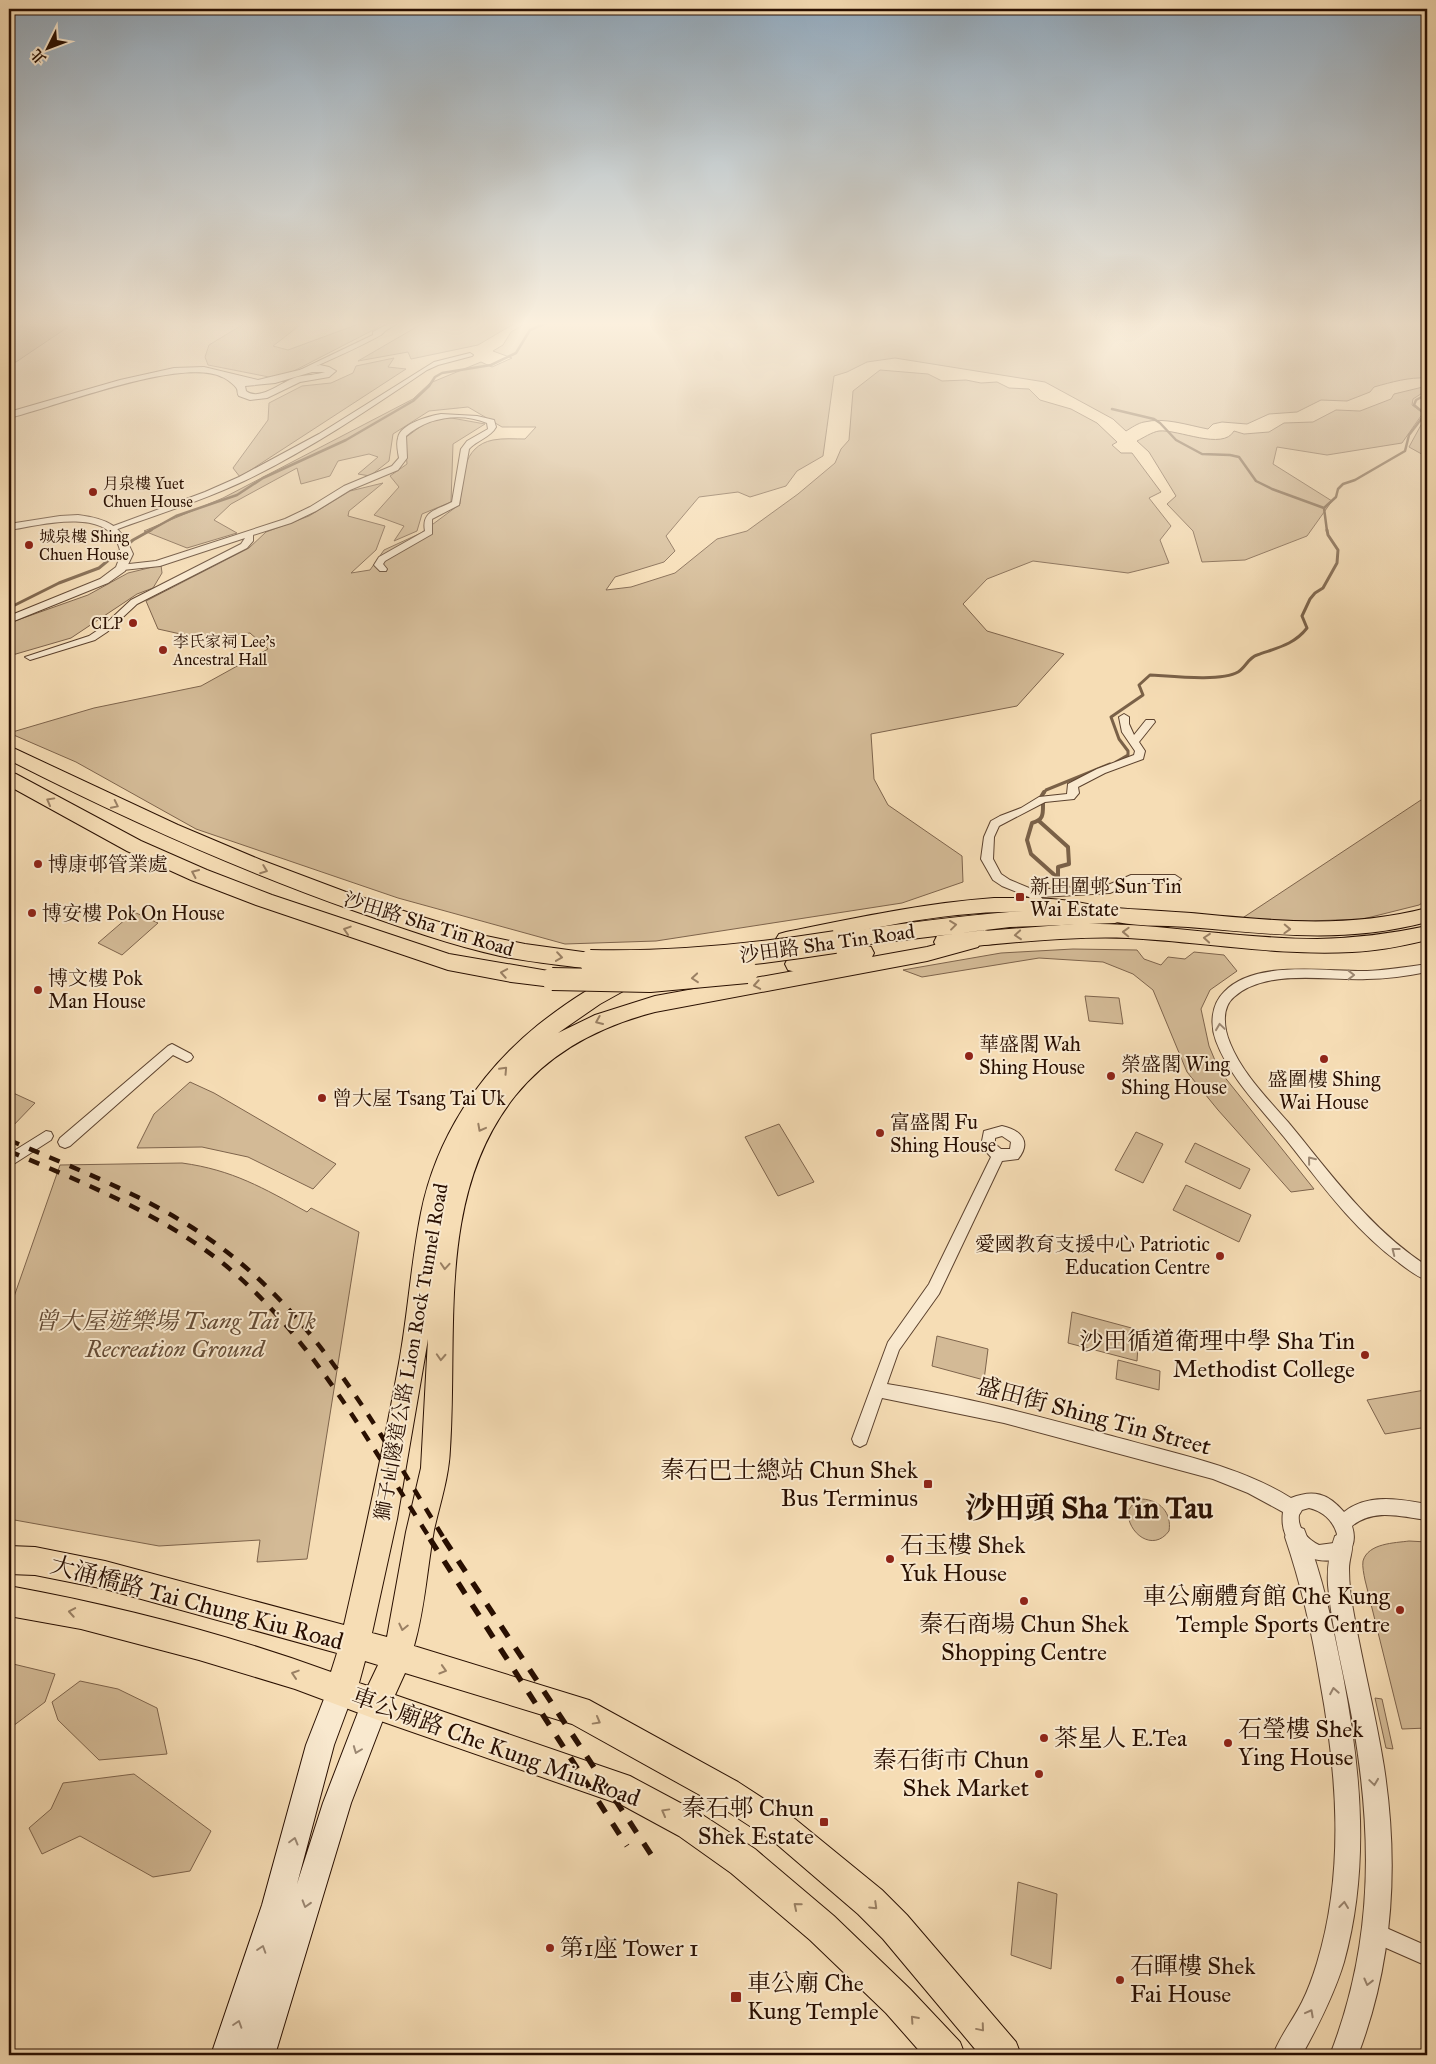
<svg xmlns="http://www.w3.org/2000/svg" width="1436" height="2064" font-family="'IM FELL Great Primer','Noto Serif TC',serif">
<style>
.green{fill:#d3ba96;stroke:#7e644c}
.lines{fill:none;stroke-linecap:round;stroke-linejoin:round}
.stream-far2{stroke:#7a6148;stroke-width:2.5}
.stream-far1{stroke:#7a6148;stroke-width:3}
.stream{stroke:#7a6148;stroke-width:4}
.minor-casing{stroke:#5c422e;stroke-width:2}
.tertiary-casing{stroke:#5c422e;stroke-width:2}
.secondary-casing{stroke:#290f01;stroke-width:2}
.primary-casing{stroke:#290f01;stroke-width:2}
.trunk-casing{stroke:#290f01;stroke-width:2}
.motorway-casing{stroke:#290f01;stroke-width:2}
.minor{fill:#f9e9cf;fill-rule:evenodd}
.tertiary{fill:#f9e9cf;fill-rule:evenodd}
.secondary{fill:#f9e9cf;fill-rule:evenodd}
.primary{fill:#f6ddb5;fill-rule:evenodd}
.trunk{fill:#f6ddb5;fill-rule:evenodd}
.motorway{fill:#f6ddb5;fill-rule:evenodd}
.rail-far1{stroke:#290f01;stroke-width:4.5;stroke-dasharray:11 11;stroke-linecap:butt}
.rail{stroke:#290f01;stroke-width:5.5;stroke-dasharray:13 13;stroke-linecap:butt}
.motorway-bridge-casing{stroke:#290f01;stroke-width:24;stroke-linecap:butt}
.motorway-bridge{stroke:#f6ddb5;stroke-width:22}
.oneway{stroke:#9a8064}
.oneway2{stroke:#9b8772}
.poi-dot{fill:#8f2418;stroke:#f9e9cf;stroke-width:2}
.labels{text-anchor:middle;dominant-baseline:central;stroke-width:4;stroke-linejoin:round;paint-order:stroke}
.far-poi-label{font-size:16px;fill:#290f01;stroke:#f9e9cf;text-anchor:start}
.poi-label{font-size:20px;fill:#290f01;stroke:#f9e9cf;text-anchor:start}
.street-label{font-size:20px;fill:#290f01;stroke:#f9e9cf}
.near-park-label{font-size:24px;font-style:italic;fill:#644b35;stroke:#f9e9cf}
.near-poi-label{font-size:24px;fill:#290f01;stroke:#f9e9cf;text-anchor:start}
.near-street-label{font-size:24px;fill:#290f01;stroke:#f9e9cf}
.near-district-label{font-size:30px;font-weight:bold;fill:#290f01;stroke:#f9e9cf}
</style>
<rect width="100%" height="100%" fill="#f6ddb5"/>
<filter id="stains"><feTurbulence type="fractalNoise" baseFrequency=".004" numOctaves="4"/><feColorMatrix values="0 0 0 0 .2 0 0 0 0 .09 0 0 0 0 .02 0 0 0 .5 -.17"/></filter>
<radialGradient id="worn" r=".72"><stop offset=".6" stop-color="#630" stop-opacity="0"/><stop offset="1" stop-color="#630" stop-opacity=".3"/></radialGradient>
<!-- green -->
<path class="green" d="M9,322H63L68,327L16,362L9,363Z
M247,322H304L273,346L288,350L364,322H383L377,328L290,373L269,377L208,365L205,357L209,345Z
M425,322H517L478,345L411,359L408,352L358,361Z
M528,322H1427V378C1409,377 1392,382 1374,387L1370,392L1347,401L1321,400L1297,412L1269,414L1247,424L1222,422L1213,424L1208,429C1187,425 1165,417 1144,422C1138,423 1131,428 1126,431L1113,419L1045,382L895,358L867,362L847,372L834,376L823,456L797,471L786,486L750,497L738,492L699,497L666,536L675,551L664,562L615,577L606,590L631,587L675,573L717,539L747,531L798,494L835,463L841,449L849,440L853,391L880,370L928,374L942,381L966,380L981,383L997,382L1009,388L1029,389L1040,400L1071,409L1097,423L1117,442L1112,445L1121,453H1132L1161,492L1149,498L1171,526L1160,540L1169,563L1128,573L1033,561L987,579L963,604L987,631L1064,654L1017,706L871,734L874,779L888,805L962,856L963,882L902,903L656,941L565,944L398,898L196,829L76,762L9,733L94,708L201,686L268,649L250,633L203,639L158,629L146,601L249,548L266,532L309,516L350,491L383,483L349,511L348,516L385,526L376,550L351,573L370,570L384,550L421,533L460,504C462,479 462,446 493,440C503,438 515,439 525,439L536,427H502L468,407L429,411L393,434L389,461L370,476L358,474L378,457L369,454L338,461L330,476L301,484L297,468L231,504L214,520L237,533L187,548L144,531L223,498L413,399L430,383L481,362L492,367L512,358L493,351L503,345L511,332Z
M394,358L388,367L406,369L240,477L233,468L268,420L269,403L302,386L331,383L353,373L356,366Z
M1427,386V390L1413,399L1412,405L1423,413L1402,443L1327,455L1277,447L1273,464L1332,501L1307,536L1245,560L1202,562L1193,531L1167,504L1176,496L1149,452L1137,441C1143,438 1152,432 1159,431C1178,429 1223,451 1234,431L1244,434L1269,432L1284,423L1313,422L1336,410L1360,411L1391,399L1394,394Z
M1427,414V457L1409,447Z
M446,417L485,424L453,444L451,502L422,514L417,531L394,541L404,526L374,515L399,487L390,476L407,464L405,438L428,421Z
M161,565L162,573L153,588L137,594L71,638L9,656V623L88,595L128,573Z
M1427,796V900L1419,905L1363,919L1309,921L1241,919Z
M134,912L158,923L122,955L98,943Z
M1073,949L1137,950L1144,959L1161,965L1168,957L1185,959L1194,952L1224,955L1237,971L1210,990L1201,1009L1209,1046L1219,1070L1314,1189L1291,1192L1218,1110L1187,1072L1153,990L1133,974L1103,962L1039,958L922,977L903,970L1001,953Z
M1085,996L1119,998L1123,1024L1089,1021Z
M190,1082L214,1093L336,1164L313,1189L248,1157L202,1147L137,1148L154,1114Z
M9,1091L35,1103L9,1130Z
M779,1124L814,1182L778,1196L745,1137Z
M1136,1132L1163,1144L1143,1183L1115,1170Z
M1195,1143L1250,1169L1240,1189L1185,1162Z
M182,1163C233,1170 263,1188 307,1212L311,1208L359,1232L307,1559L257,1562L260,1540L159,1546L9,1519V1311L60,1165Z
M1186,1185L1251,1215L1239,1242L1173,1210Z
M1072,1312L1139,1330L1137,1361L1068,1343Z
M937,1336L988,1349L984,1380L932,1366Z
M1118,1360L1160,1371L1159,1390L1116,1379Z
M1425,1390L1427,1394V1427L1385,1434L1367,1400Z
M1142,1499C1160,1500 1172,1513 1169,1531C1153,1553 1127,1533 1128,1511L1135,1501Z
M1409,1541L1427,1542V1728L1402,1729L1365,1580C1364,1575 1362,1566 1363,1561C1368,1543 1395,1543 1409,1541Z
M9,1663L55,1674L45,1702L9,1729Z
M80,1681L118,1689L157,1708L167,1754L99,1760L58,1720L52,1702Z
M1375,1698L1382,1699L1393,1749L1386,1748Z
M134,1774L211,1831L190,1871L153,1877L80,1836L42,1854L29,1828L51,1809L63,1783Z
M1018,1882L1057,1894L1051,1969L1011,1955Z"/>
<g class="lines">
<!-- stream-far2 -->
<path class="stream-far2" d="M1112,409L1154,419L1160,423L1176,440L1202,454L1230,455L1239,457L1256,481L1272,489L1324,508
M149,531L176,516L237,495L263,478L346,440L413,401L429,386L435,377L442,373L491,365L516,353L530,330L549,322
M1327,531L1324,508L1336,497L1338,489L1343,484L1355,480L1405,451L1409,435L1425,414L1414,405L1416,400L1427,394"/>
<!-- stream-far1 -->
<path class="stream-far1" d="M9,608L59,583L99,568L133,540L151,530
M1116,762L1128,755V751L1119,739L1111,717L1143,695L1139,685L1150,675C1170,676 1221,682 1238,672C1246,667 1248,658 1257,655C1276,648 1294,645 1307,628L1302,616L1310,599L1315,593L1323,588L1337,563L1338,550L1328,535L1327,530
M1044,793L1046,790L1110,764"/>
<!-- stream -->
<path class="stream" d="M1041,797L1044,792
M1043,803C1043,814 1044,820 1032,823L1027,840L1031,854L1069,888
M1039,821L1068,847L1069,864L1058,867V877"/>
<!-- minor casing -->
<g class="minor-casing">
<path id="minor" d="M392,322H400L385,331L381,335C356,349 331,359 306,371L300,370L373,335V332Z
M470,353L473,355L472,356L438,365L427,370C368,410 309,450 244,481C202,501 158,514 115,530L108,528L205,492L239,477L319,434L434,362Z
M441,414L477,416L494,420L496,427C491,437 476,441 469,449L459,505L432,519V534L385,561L383,564L387,569L386,571H380L374,565L379,557L425,531C421,511 437,510 452,502L461,449L467,441L488,429L487,423C461,412 427,417 406,436L407,458L398,470L350,490L316,511L291,523L253,535V541L247,548L137,604L107,632L95,640L30,660L25,657L89,636L101,628L131,600L241,544L245,538L160,566L123,570L119,567L120,565L156,561L285,519L310,507L344,486L392,466L399,458C398,452 396,444 398,438C400,424 429,416 441,414Z
M1124,714L1129,717V724L1134,735L1146,720H1154L1155,722L1139,742L1145,751L1143,759L1105,773L1078,787L1079,793L1074,799L1045,802L999,826L994,837L993,859L1001,874L1010,880L1034,890L1108,885L1131,875H1175L1181,879L1175,883H1133L1110,893L1041,897L1047,906L1041,910L1037,909L1029,897L1002,886L993,880L981,859L984,837L991,821L1000,816L1021,808L1039,797L1067,794L1068,784L1097,769L1134,755L1135,751L1122,732L1119,717Z
M1427,964V972C1407,976 1387,979 1367,979C1327,981 1266,968 1234,997C1221,1008 1224,1029 1230,1043C1242,1073 1267,1098 1288,1122C1331,1174 1370,1229 1427,1266V1280C1417,1277 1407,1269 1398,1262C1352,1228 1319,1181 1284,1137C1260,1107 1230,1078 1216,1041C1210,1025 1211,1005 1224,992C1255,959 1326,972 1367,971C1387,970 1407,967 1427,964Z
M172,1044L191,1054L193,1057L191,1060L187,1062L173,1055L70,1146L65,1148L60,1146L58,1142L60,1138L168,1046Z
M1002,1126C1021,1130 1032,1142 1018,1159L1002,1161L939,1294L899,1350L887,1384C969,1397 1048,1419 1127,1440C1184,1456 1241,1467 1291,1498C1313,1489 1328,1493 1344,1512C1368,1493 1399,1499 1427,1504V1520C1402,1517 1374,1508 1352,1526C1368,1577 1275,1571 1283,1512L1248,1493L1213,1479L1004,1423L882,1398L866,1444L860,1447L854,1444L852,1439L888,1342L929,1284L991,1157L981,1146L984,1131ZM1002,1136L1011,1142L1010,1149H1001L995,1144V1138ZM1309,1508C1322,1511 1333,1520 1337,1534L1334,1543L1319,1545C1307,1539 1297,1528 1299,1515L1302,1510Z
M46,1131L51,1132L53,1136L51,1140L9,1167V1154Z
M1375,1923L1427,1946V1966L1368,1940L1365,1933L1368,1926Z"/>
</g>
<!-- tertiary casing -->
<g class="tertiary-casing">
<path id="tertiary" d="M320,365L329,367L336,371L329,377L300,382L267,398L250,400L239,396C237,394 238,391 237,389C236,386 226,378 222,377C180,357 56,407 9,418V412L120,380L174,368L204,367L258,380ZM312,372H325C316,375 306,375 297,377C282,381 260,402 246,391L245,386L275,383Z
M78,515C108,519 121,525 133,554L125,571L108,583L9,623V616L100,579L116,567L121,554C120,549 118,544 116,539C97,509 37,526 9,530V524L60,516Z
M1296,1526L1304,1529C1323,1576 1333,1627 1343,1676C1361,1771 1370,1868 1344,1962C1334,1995 1318,2026 1302,2055H1273C1280,2036 1293,2020 1302,2002C1308,1990 1313,1976 1317,1963C1345,1871 1337,1773 1320,1681C1312,1632 1301,1584 1285,1537L1288,1529Z
M1343,1533L1351,1536C1355,1548 1349,1557 1349,1569C1349,1584 1351,1600 1354,1615C1363,1666 1376,1716 1384,1767C1399,1865 1393,1963 1358,2055H1330C1373,1945 1373,1838 1353,1723C1345,1677 1332,1632 1328,1585C1327,1568 1329,1553 1335,1536Z"/>
</g>
<!-- secondary casing -->
<g class="secondary-casing">
<path id="secondary" d="M341,1678L351,1681L354,1691L334,1745L297,1884L323,1803L365,1694L375,1690L385,1694L389,1704L351,1803L275,2055H243L259,2005L243,2055H211L262,1905L306,1745L331,1681Z"/>
</g>
<!-- primary casing -->
<g class="primary-casing">
<path id="primary" d="M994,898C1029,898 1065,897 1099,907L1102,912L1099,917L1092,919C1072,916 1052,913 1031,912C948,909 867,930 786,946L779,944L776,939L779,934L786,932C855,918 924,903 994,898Z
M971,935L978,937L981,942L978,947L927,961L655,1012C601,1026 551,1051 515,1096C436,1195 458,1330 450,1449C449,1477 440,1503 434,1530C427,1569 425,1608 414,1646L589,1700L738,1782L795,1819L882,1890L907,1915L1016,2042L1021,2055H980L883,1939L858,1914L773,1841L716,1804L572,1724L405,1673L395,1695L630,1776L701,1814L755,1849L834,1916L910,1989L960,2042L965,2055H923L886,2013L810,1940L731,1873L679,1836L622,1805L375,1719L295,1689L199,1660L81,1629L9,1616V1586C118,1606 227,1634 331,1672L337,1653L105,1589L35,1575L9,1574V1546L35,1547L105,1561L344,1625C364,1538 383,1451 399,1363C408,1313 411,1263 421,1213C436,1138 479,1073 538,1025C565,1004 597,981 629,971L636,974L639,979L636,984L600,1004L558,1033L595,1015L655,996L927,947ZM428,1339L421,1468L406,1532L387,1637L372,1633L397,1519ZM365,1661L378,1665L368,1686L359,1683Z"/>
</g>
<!-- trunk casing -->
<g class="trunk-casing">
<path id="trunk" d="M1115,908C1140,910 1166,911 1191,913C1274,921 1346,929 1427,908V922C1344,944 1272,934 1188,927C1162,925 1133,927 1108,920L1105,915L1108,910Z
M1074,924C1155,922 1236,939 1317,939C1355,938 1390,934 1427,926V940C1402,946 1378,951 1352,952C1277,956 1203,942 1128,938C1080,936 1032,941 984,945L977,943L974,938L977,933L984,931Z"/>
</g>
<!-- motorway casing -->
<g class="motorway-casing">
<path id="motorway" d="M9,746L178,825L261,860L346,892L419,916L486,936L525,944L590,953L598,955L601,961L598,967L590,969C560,965 530,962 500,956C451,945 403,928 355,911C236,869 121,817 9,760Z
M9,772L16,774L141,841L207,870L272,895L449,954L560,973L563,979L560,985L552,987L511,982L448,970L256,905L191,880L127,851L9,786Z
M1115,907L1123,910L1126,915L1123,920L1115,923L1010,927L870,944L865,945L871,947L874,953L871,959L796,972L788,970L785,964L788,958L834,950L827,948L824,942L827,936L835,934C928,919 1021,908 1115,907Z
M984,930L992,932L995,938L992,944L945,950L937,948L934,942L937,936Z"/>
</g>
<!-- minor -->
<use href="#minor" class="minor"/>
<!-- tertiary -->
<use href="#tertiary" class="tertiary"/>
<!-- secondary -->
<use href="#secondary" class="secondary"/>
<!-- primary -->
<use href="#primary" class="primary"/>
<!-- trunk -->
<use href="#trunk" class="trunk"/>
<!-- motorway -->
<use href="#motorway" class="motorway"/>
<!-- rail-far1 -->
<path class="rail-far1" d="M9,1140C83,1172 163,1202 227,1252C324,1327 382,1438 445,1540
M9,1151C81,1182 157,1212 220,1261C310,1332 370,1445 431,1540"/>
<!-- rail -->
<path class="rail" d="M430,1539L627,1846
M444,1539L656,1862"/>
<!-- motorway-bridge casing -->
<g class="motorway-bridge-casing">
<path id="motorway-bridge" d="M590,961C673,963 753,955 835,942
M552,979L650,981L747,972"/>
</g>
<!-- motorway-bridge -->
<use href="#motorway-bridge" class="motorway-bridge"/>
</g>
<!-- one-way arrows -->
<defs><path id="oneway-chevron" d="M-2-3.5L2.5 0L-2 3.5" fill="none" stroke-width="1.6" stroke-linecap="round" stroke-linejoin="round" transform="scale(1.25)"/></defs>
<g class="oneway">
<use href="#oneway-chevron" transform="translate(50 801) rotate(-151)"/>
<use href="#oneway-chevron" transform="translate(115 805) rotate(26)"/>
<use href="#oneway-chevron" transform="translate(264 870) rotate(21)"/>
<use href="#oneway-chevron" transform="translate(195 873) rotate(-156)"/>
<use href="#oneway-chevron" transform="translate(953 925) rotate(-7)"/>
<use href="#oneway-chevron" transform="translate(1287 929) rotate(2)"/>
<use href="#oneway-chevron" transform="translate(347 930) rotate(-162)"/>
<use href="#oneway-chevron" transform="translate(1126 932) rotate(-178)"/>
<use href="#oneway-chevron" transform="translate(1018 935) rotate(175)"/>
<use href="#oneway-chevron" transform="translate(1207 938) rotate(-175)"/>
<use href="#oneway-chevron" transform="translate(559 957) rotate(8)"/>
<use href="#oneway-chevron" transform="translate(504 973) rotate(-170)"/>
<use href="#oneway-chevron" transform="translate(695 978) rotate(175)"/>
<use href="#oneway-chevron" transform="translate(757 985) rotate(170)"/>
<use href="#oneway-chevron" transform="translate(599 1021) rotate(157)"/>
<use href="#oneway-chevron" transform="translate(504 1070) rotate(-47)"/>
<use href="#oneway-chevron" transform="translate(481 1128) rotate(118)"/>
<use href="#oneway-chevron" transform="translate(445 1266) rotate(94)"/>
<use href="#oneway-chevron" transform="translate(441 1357) rotate(93)"/>
<use href="#oneway-chevron" transform="translate(72 1612) rotate(-170)"/>
<use href="#oneway-chevron" transform="translate(403 1627) rotate(103)"/>
<use href="#oneway-chevron" transform="translate(443 1670) rotate(17)"/>
<use href="#oneway-chevron" transform="translate(295 1674) rotate(-162)"/>
<use href="#oneway-chevron" transform="translate(597 1721) rotate(29)"/>
<use href="#oneway-chevron" transform="translate(665 1812) rotate(-151)"/>
<use href="#oneway-chevron" transform="translate(797 1906) rotate(-140)"/>
<use href="#oneway-chevron" transform="translate(874 1906) rotate(44)"/>
<use href="#oneway-chevron" transform="translate(914 2019) rotate(-132)"/>
<use href="#oneway-chevron" transform="translate(981 2028) rotate(50)"/>
</g>
<g class="oneway2">
<use href="#oneway-chevron" transform="translate(1351 975)"/>
<use href="#oneway-chevron" transform="translate(1220 1027) rotate(-98)"/>
<use href="#oneway-chevron" transform="translate(1311 1160) rotate(-129)"/>
<use href="#oneway-chevron" transform="translate(1395 1251) rotate(-142)"/>
<use href="#oneway-chevron" transform="translate(1334 1691) rotate(-100)"/>
<use href="#oneway-chevron" transform="translate(357 1750) rotate(111)"/>
<use href="#oneway-chevron" transform="translate(1374 1782) rotate(82)"/>
<use href="#oneway-chevron" transform="translate(294 1841) rotate(-75)"/>
<use href="#oneway-chevron" transform="translate(306 1904) rotate(107)"/>
<use href="#oneway-chevron" transform="translate(1344 1905) rotate(-83)"/>
<use href="#oneway-chevron" transform="translate(262 1949) rotate(-72)"/>
<use href="#oneway-chevron" transform="translate(1368 1982) rotate(104)"/>
<use href="#oneway-chevron" transform="translate(1310 2013) rotate(-62)"/>
<use href="#oneway-chevron" transform="translate(238 2024) rotate(-72)"/>
</g>
<!-- sky -->
<linearGradient id="sky" x2="0" y2="1"><stop stop-color="#91a8bb"/><stop offset="0.53" stop-color="#fbf0de"/><stop offset="1" stop-color="#fbf0de" stop-opacity="0"/></linearGradient>
<rect width="1436" height="611" fill="url(#sky)"/>
<!-- markers -->
<g class="poi-dot">
<circle cx="93" cy="492" r="5"/>
<circle cx="29" cy="545" r="5"/>
<circle cx="133" cy="623" r="5"/>
<circle cx="163" cy="650" r="5"/>
<circle cx="38" cy="864" r="5"/>
<rect x="1015" y="892" width="10" height="10" rx="2.5"/>
<circle cx="32" cy="913" r="5"/>
<circle cx="38" cy="990" r="5"/>
<circle cx="969" cy="1056" r="5"/>
<circle cx="1324" cy="1059" r="5"/>
<circle cx="1111" cy="1076" r="5"/>
<circle cx="322" cy="1098" r="5"/>
<circle cx="880" cy="1133" r="5"/>
<circle cx="1220" cy="1256" r="5"/>
<circle cx="1365" cy="1355" r="5"/>
<rect x="923" y="1479" width="10" height="10" rx="2.5"/>
<circle cx="890" cy="1559" r="5"/>
<circle cx="1024" cy="1601" r="5"/>
<circle cx="1400" cy="1610" r="5"/>
<circle cx="1044" cy="1738" r="5"/>
<circle cx="1228" cy="1743" r="5"/>
<circle cx="1039" cy="1774" r="5"/>
<rect x="819" y="1817" width="10" height="10" rx="2.5"/>
<circle cx="550" cy="1948" r="5"/>
<circle cx="1120" cy="1980" r="5"/>
<rect x="730" y="1991" width="12" height="12" rx="2.5"/>
</g>
<g class="labels">
<!-- far-poi labels -->
<g class="far-poi-label">
<text x="103" y="483">月泉樓 Yuet<tspan x="103" dy="18">Chuen House</tspan></text>
<text x="39" y="536">城泉樓 Shing<tspan x="39" dy="18">Chuen House</tspan></text>
<text x="123" y="623" text-anchor="end">CLP</text>
<text x="173" y="641">李氏家祠 Lee's<tspan x="173" dy="18">Ancestral Hall</tspan></text>
</g>
<!-- poi labels -->
<g class="poi-label">
<text x="48" y="864">博康邨管業處</text>
<text x="1030" y="886">新田圍邨 Sun Tin<tspan x="1030" dy="23">Wai Estate</tspan></text>
<text x="42" y="913">博安樓 Pok On House</text>
<text x="48" y="978">博文樓 Pok<tspan x="48" dy="23">Man House</tspan></text>
<text x="979" y="1044">華盛閣 Wah<tspan x="979" dy="23">Shing House</tspan></text>
<text x="1121" y="1064">榮盛閣 Wing<tspan x="1121" dy="23">Shing House</tspan></text>
<text x="1324" y="1079" text-anchor="middle">盛圍樓 Shing<tspan x="1324" dy="23">Wai House</tspan></text>
<text x="332" y="1098">曾大屋 Tsang Tai Uk</text>
<text x="890" y="1122">富盛閣 Fu<tspan x="890" dy="23">Shing House</tspan></text>
<text x="1210" y="1244" text-anchor="end">愛國教育支援中心 Patriotic<tspan x="1210" dy="23">Education Centre</tspan></text>
</g>
<!-- street labels -->
<g class="street-label">
<text transform="translate(429 924) rotate(17)">沙田路 Sha Tin Road</text>
<text transform="translate(827 943) rotate(-8)">沙田路 Sha Tin Road</text>
<text transform="translate(411 1352) rotate(-80)">獅子山隧道公路 Lion Rock Tunnel Road</text>
</g>
<!-- near-park labels -->
<g class="near-park-label">
<text x="175" y="1321">曾大屋遊樂場 Tsang Tai Uk<tspan x="175" dy="28">Recreation Ground</tspan></text>
</g>
<!-- near-poi labels -->
<g class="near-poi-label">
<text x="1355" y="1341" text-anchor="end">沙田循道衛理中學 Sha Tin<tspan x="1355" dy="28">Methodist College</tspan></text>
<text x="918" y="1470" text-anchor="end">秦石巴士總站 Chun Shek<tspan x="918" dy="28">Bus Terminus</tspan></text>
<text x="900" y="1545">石玉樓 Shek<tspan x="900" dy="28">Yuk House</tspan></text>
<text x="1390" y="1596" text-anchor="end">車公廟體育館 Che Kung<tspan x="1390" dy="28">Temple Sports Centre</tspan></text>
<text x="1024" y="1624" text-anchor="middle">秦石商場 Chun Shek<tspan x="1024" dy="28">Shopping Centre</tspan></text>
<text x="1238" y="1729">石瑩樓 Shek<tspan x="1238" dy="28">Ying House</tspan></text>
<text x="1054" y="1738">茶星人 E.Tea</text>
<text x="1029" y="1760" text-anchor="end">秦石街市 Chun<tspan x="1029" dy="28">Shek Market</tspan></text>
<text x="814" y="1808" text-anchor="end">秦石邨 Chun<tspan x="814" dy="28">Shek Estate</tspan></text>
<text x="560" y="1948">第1座 Tower 1</text>
<text x="1130" y="1966">石暉樓 Shek<tspan x="1130" dy="28">Fai House</tspan></text>
<text x="747" y="1983">車公廟 Che<tspan x="747" dy="28">Kung Temple</tspan></text>
</g>
<!-- near-street labels -->
<g class="near-street-label">
<text transform="translate(1094 1416) rotate(15)">盛田街 Shing Tin Street</text>
<text transform="translate(197 1603) rotate(15)">大涌橋路 Tai Chung Kiu Road</text>
<text transform="translate(496 1747) rotate(20)">車公廟路 Che Kung Miu Road</text>
</g>
<!-- near-district labels -->
<g class="near-district-label">
<text x="1089" y="1508">沙田頭 Sha Tin Tau</text>
</g>
</g>
<!-- margin -->
<rect width="1436" height="2064" fill="none" stroke="#f6ddb5" stroke-width="30"/>
<rect x="10" y="10" width="1416" height="2044" fill="none" stroke="#290f01" stroke-width="2.5"/>
<rect x="15" y="15" width="1406" height="2034" fill="none" stroke="#290f01"/>
<!-- north arrow -->
<g transform="translate(48 48) rotate(228)" stroke="#f9e9cf" stroke-width="4" paint-order="stroke">
<path d="M0-4L9 19L0 12L-9 19Z" fill="#290f01"/>
<text y="-8" font-size="14" font-weight="bold" text-anchor="middle" fill="#290f01">北</text>
</g>
<rect width="100%" height="100%" filter="url(#stains)"/>
<rect width="100%" height="100%" fill="url(#worn)"/>
</svg>
